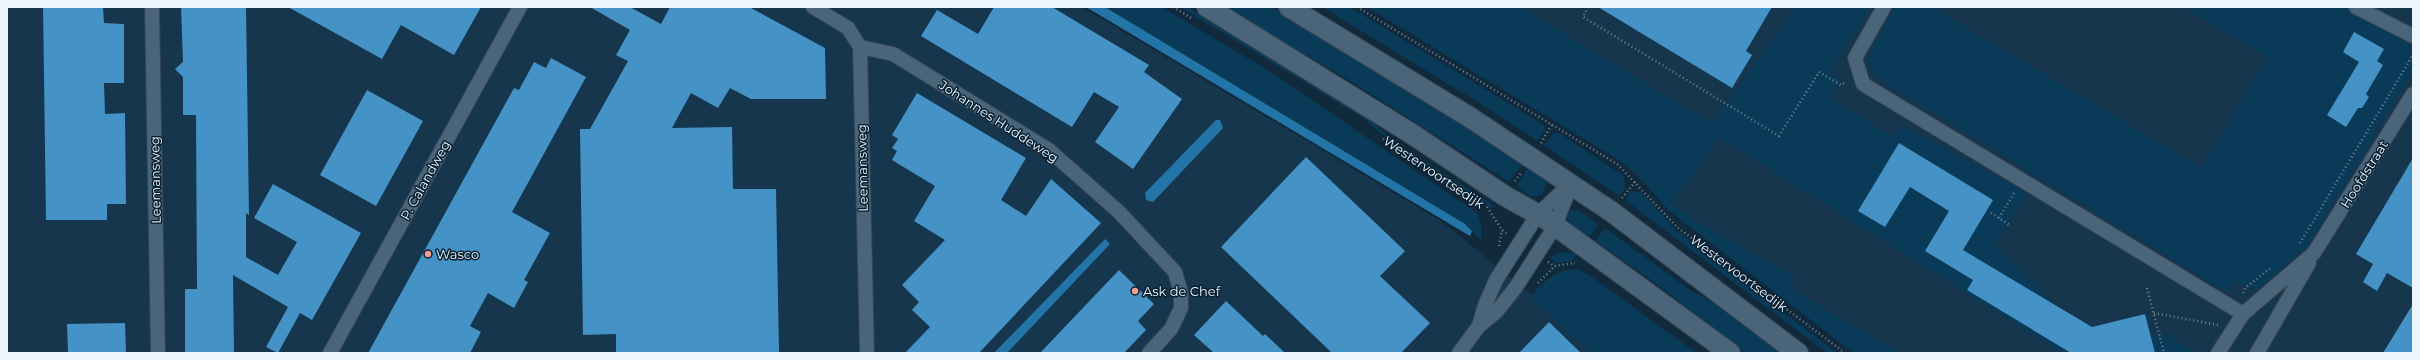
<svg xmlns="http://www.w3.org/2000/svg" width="2420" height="360" font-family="Montserrat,sans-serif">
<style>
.built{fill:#15364d}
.green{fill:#093a58}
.water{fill:#2375a8}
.building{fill:#4592c7}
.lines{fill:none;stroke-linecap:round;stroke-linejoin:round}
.street-casing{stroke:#344452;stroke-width:16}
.secondary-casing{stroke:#344452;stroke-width:22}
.path{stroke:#728492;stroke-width:2.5;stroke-dasharray:1 3;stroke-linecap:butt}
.street{stroke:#4a6479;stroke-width:14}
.secondary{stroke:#4a6479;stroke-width:20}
.poi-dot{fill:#f49d8c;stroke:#062031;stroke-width:1.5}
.labels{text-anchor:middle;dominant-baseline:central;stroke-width:3;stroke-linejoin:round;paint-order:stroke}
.street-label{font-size:13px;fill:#ecf5fc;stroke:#062031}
.poi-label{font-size:13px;fill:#ecf5fc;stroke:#062031;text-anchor:start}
</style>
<rect width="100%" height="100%" fill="#102a3c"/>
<!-- built -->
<path class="built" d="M7,7H1082L1441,221L1604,353H7Z
M1375,7H2413V353H1853L1672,210L1622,162Z"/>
<!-- green -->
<path class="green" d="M1105,7H1162L1274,74L1477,213L1481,223V240L1465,224Z
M1180,7H1187L1356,108L1398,144L1495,206L1491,208L1390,141L1363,118Z
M1223,7H1272L1450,114L1524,162L1509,182L1344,77Z
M1322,7H1350L1544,125L1545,131L1538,141L1481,104Z
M1367,7H1519L1713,124L1794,7H1871L1829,73L1841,80L1830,98L1893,137L1902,125L2026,193L1995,245L2055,304L2092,327L2146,314L2151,336L2165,333L2196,353H2062L1719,137L1670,205L1795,278L1789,288L1899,353H1854L1669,211L1636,173L1622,162Z
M1896,7H1936L1935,9L2201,168L2267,57L2184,7H2348L2413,47V70L2307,247L2254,291L2235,280L2226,292L1873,75L1868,62L1872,48Z
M1553,133H1559L1624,176L1625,189L1619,196L1544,145Z
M1529,166L1543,176L1547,181L1543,193C1532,201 1526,193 1517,186Z
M1630,192H1641L1676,230L1837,353H1827L1625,200Z
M1572,209L1582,212L1598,225L1589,237L1571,224L1565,215Z
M1605,228L1690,290L1741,317L1786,353H1745L1654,282L1595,241Z
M1560,252L1577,254L1572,261L1557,263L1549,258Z
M1577,269L1589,275L1697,353H1591L1530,297C1545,281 1554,270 1577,269Z"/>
<!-- water -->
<path class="water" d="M1086,7H1105L1465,224L1472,231L1470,236Z
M1216,120H1220L1223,128L1153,202L1146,200L1145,193Z
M1105,239L1110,244L1007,353H994Z"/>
<!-- building -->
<path class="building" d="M43,7H103L104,23L124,24V83H104L105,114L125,113L126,204H107V220H46Z
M181,7H246L249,215L246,213V257L278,275L297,242L254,218L273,184L361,233L312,320L300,313L278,353L266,347L288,307L233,275L234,353H185V289H197L196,115H183V77L175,69L183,62Z
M288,7H481L454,55L401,25L382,59Z
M590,7H630L661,24L670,7H749L825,48L826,99H751L730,88L718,108L691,93L672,128L732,127L733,189H776L779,353H616V334L583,335L580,129H590L628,61L616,55L630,30Z
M994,7H1052L1149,65L1144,72L1182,99L1133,169L1095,142L1119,107L1094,92L1072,127L921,36L937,10L978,34Z
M1598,7H1772L1746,51L1752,55L1732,88Z
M2354,32L2384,49L2377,61L2383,65L2366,94L2369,97L2362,108H2358L2346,127L2327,115L2359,62L2343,52Z
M551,58L586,77L512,212L550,233L524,280L528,282L514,308L488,293L470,326L481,332L470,353H368L514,88L519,90L534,62L546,68Z
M367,90L423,121L376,206L320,175Z
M917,93L1026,158L1001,200L1026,216L1051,179L1101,223L979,353H905L930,327L912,310L919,302L902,285L945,240L914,221L935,186L892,160L897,151L892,148L898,139L892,135Z
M1899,143L1993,200L1963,250L2092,327L2145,314L2155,353H2071L1967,290L1973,280L1925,251L1949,211L1910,187L1885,227L1858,211Z
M1306,157L1405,251L1380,276L1430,323L1401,353H1332L1221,247Z
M2413,158V288L2387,273L2377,291L2363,282L2373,264L2356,254Z
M1119,270L1154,304L1138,321L1146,330L1124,353H1040Z
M1226,301L1263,336L1265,334L1285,353H1214L1194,335Z
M2413,304V353H2383Z
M1549,322L1581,353H1519Z
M125,323L126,353H68L67,324Z"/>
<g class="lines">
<!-- street casing -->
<g class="street-casing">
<path id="street" d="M152,7L158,353
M813,7L848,28L860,47L867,353
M1884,7L1855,58L1863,84L2243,314
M2356,7L2413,36
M860,47L893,54L1049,150L1119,212L1175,272L1181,293V308L1171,329L1149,353
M1479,326L1485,305L1496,280L1538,214L1568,186
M330,353L520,7
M1459,353L1479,326L1497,311L1516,287L1555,226L1571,184
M2218,353L2243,314L2314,253L2413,94
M2257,353L2309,263"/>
</g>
<!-- secondary casing -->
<g class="secondary-casing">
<path id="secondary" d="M1207,7L1412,134L1505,196L1546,219L1730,353
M1289,7L1471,118L1612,212L1798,353"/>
</g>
<!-- path -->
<path class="path" d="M1173,7L1193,19
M1357,7L1617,164L1677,227L1845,353
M1588,7L1583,17L1779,136L1819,72L1841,85L1846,82
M1383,139L1449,183
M1541,143L1552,124
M1515,181L1522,172
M1622,198L1636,181
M1487,207L1502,230L1508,234
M1991,213L2011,226
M1999,218L2014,193
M2300,243L2413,55
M1499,246L1502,230
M1548,262L1554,266L1575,263
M1538,283L1554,267
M2147,288L2164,353
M2243,293L2245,288L2272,267
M2154,313L2218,325"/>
<!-- street -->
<use href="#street" class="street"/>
<!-- secondary -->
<use href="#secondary" class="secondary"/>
</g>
<!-- markers -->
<g class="poi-dot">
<circle cx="428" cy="254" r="4"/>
<circle cx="1135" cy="291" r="4"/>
</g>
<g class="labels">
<!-- street labels -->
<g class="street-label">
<text transform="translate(999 121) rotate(33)">Johannes Huddeweg</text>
<text transform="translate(862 168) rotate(-91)">Leemansweg</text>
<text transform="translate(1434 172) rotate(34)">Westervoortsedijk</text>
<text transform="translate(2364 174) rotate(-58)">Hoofdstraat</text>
<text transform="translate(155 180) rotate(-91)">Leemansweg</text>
<text transform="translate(425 180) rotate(-61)">P. Calandweg</text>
<text transform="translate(1739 273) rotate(37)">Westervoortsedijk</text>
</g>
<!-- poi labels -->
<g class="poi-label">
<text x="436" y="254">Wasco</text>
<text x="1143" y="291">Ask de Chef</text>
</g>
</g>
<!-- border -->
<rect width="2420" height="360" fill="none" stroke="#ecf5fc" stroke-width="16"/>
</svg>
